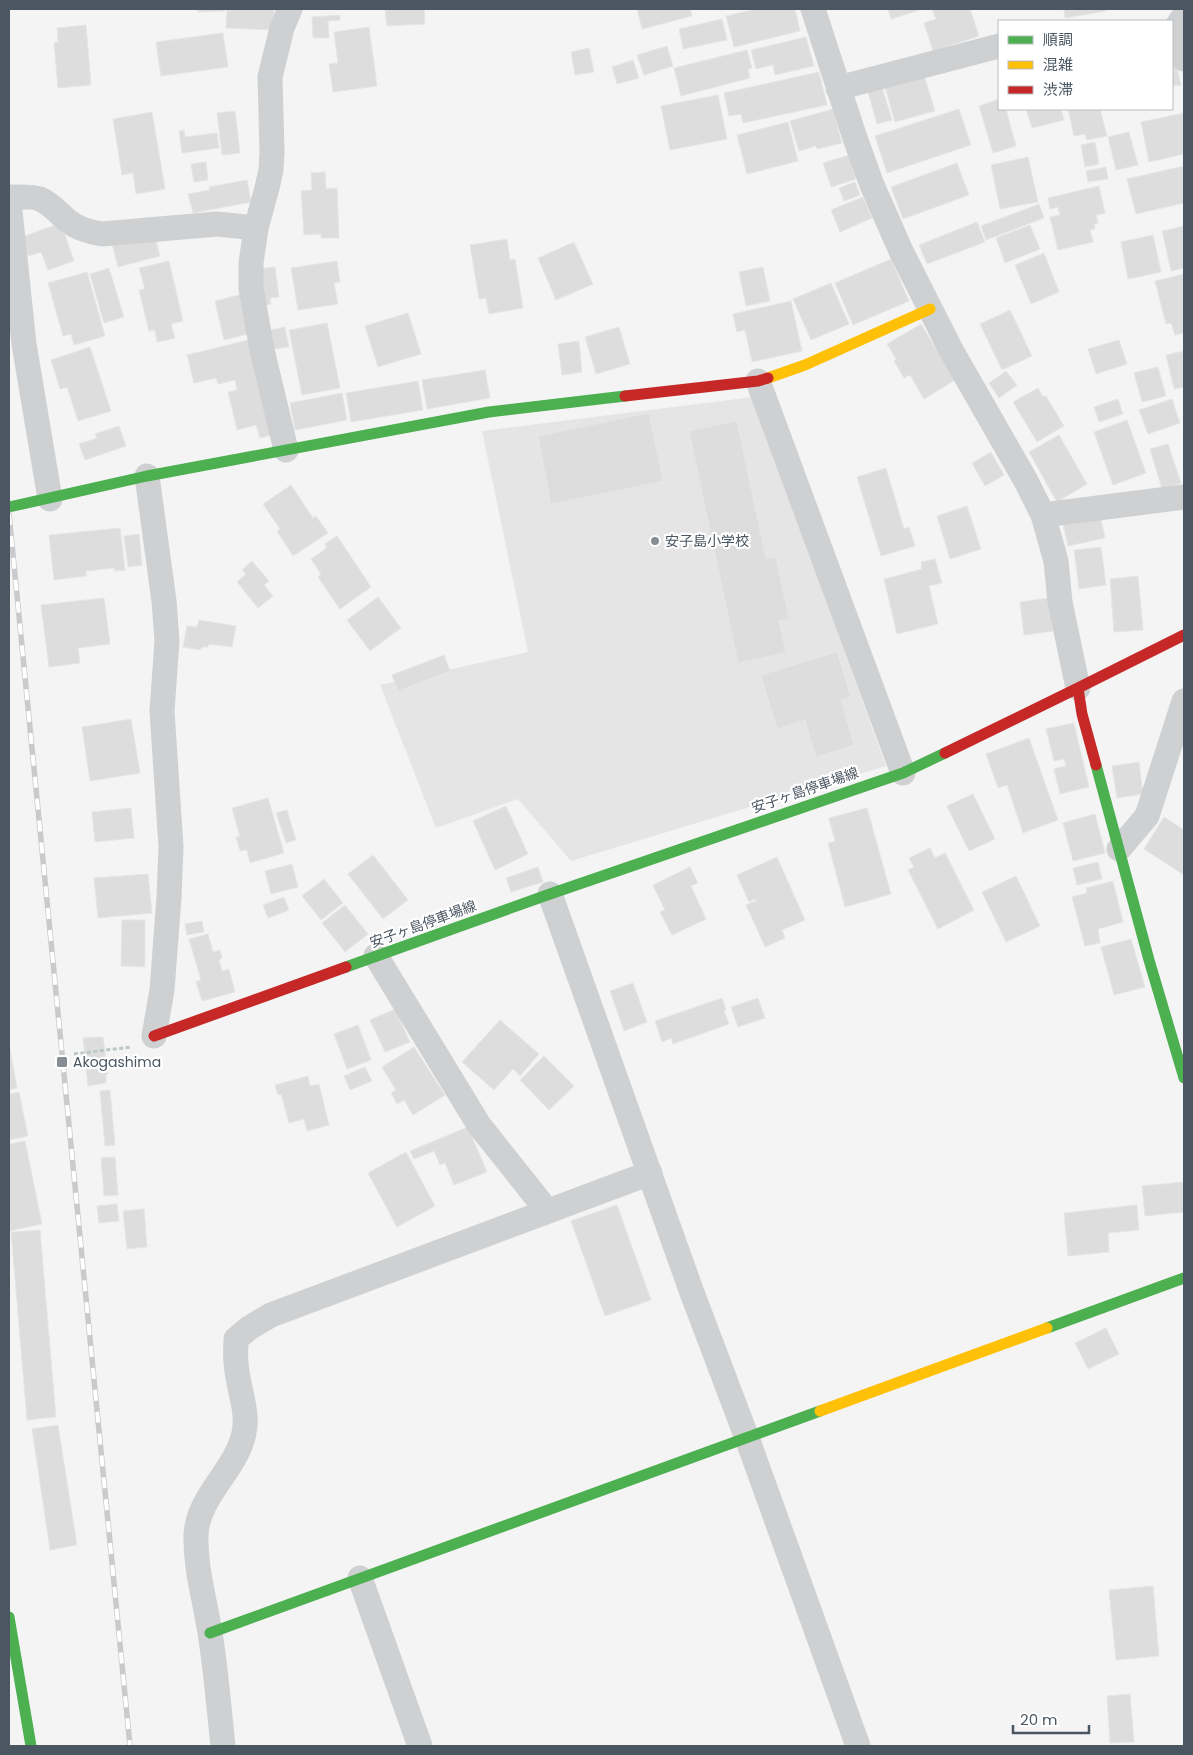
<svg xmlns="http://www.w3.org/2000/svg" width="1193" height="1755" font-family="Poppins,'Noto Sans JP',sans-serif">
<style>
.education{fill:#e6e5e6}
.building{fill:#ddddde;stroke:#e5e6e7}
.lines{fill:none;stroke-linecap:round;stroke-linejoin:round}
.path{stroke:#bcc7c4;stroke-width:3;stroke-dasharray:4 2.5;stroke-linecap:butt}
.street{stroke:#ced0d2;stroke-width:25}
.fast{stroke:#4caf50;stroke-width:11}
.slow{stroke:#ffc107;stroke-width:11}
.jam{stroke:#c62828;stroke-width:11}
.rail-casing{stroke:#c9cacc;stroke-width:5.5}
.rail{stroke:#fff;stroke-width:4;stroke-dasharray:11;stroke-linecap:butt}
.poi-dot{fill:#868d94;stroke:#fff;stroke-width:2}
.labels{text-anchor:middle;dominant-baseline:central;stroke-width:4.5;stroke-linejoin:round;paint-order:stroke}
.poi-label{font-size:14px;fill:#4a5661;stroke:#fff;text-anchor:start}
.street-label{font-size:14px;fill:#4a5661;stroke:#fff}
</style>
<rect width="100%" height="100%" fill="#f4f4f4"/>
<!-- education -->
<path class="education" d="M753,397L886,766L571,861L518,799L436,828L380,685L528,652L482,431Z"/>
<!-- building -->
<path class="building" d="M198,9H225V11L198,12Z
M227,9H274L273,30L226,28Z
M385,9H424L425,24L387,26Z
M637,9H690L692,16L642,29Z
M756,9H795L800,31L734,47L726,16Z
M888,9H923L891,19Z
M932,9H970L979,36L933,51L924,23L936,19Z
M1064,9H1106V11L1065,18Z
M340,15V20L328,21L329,38H313L312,17Z
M722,19L727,40L683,49L679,29Z
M86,25L91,85L58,88L54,43L58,42L57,28Z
M369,27L377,86L333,92L329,64L338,63L334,32Z
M223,33L228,67L161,76L156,42Z
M806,37L814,66L775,75L773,65L756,69L751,50Z
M667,46L673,66L644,75L637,55Z
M1172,47L1181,85L1172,86Z
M589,48L594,72L575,75L571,52Z
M747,50L752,68L748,69L750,78L681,96L674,68Z
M633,60L639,78L617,84L612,67Z
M819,72L827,105L743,123L741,114L729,116L724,93Z
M923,72L935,111L895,122L884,83Z
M881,84L892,120L877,124L867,88Z
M718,95L727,139L670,150L661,106Z
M999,99V109H1006L1016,146L993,153L979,106Z
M833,109L842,143L817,149L816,146L799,151L790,121Z
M959,109L971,145L887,173L875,136Z
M1026,109H1061L1064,120L1032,128Z
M1068,109H1100L1107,136L1087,140L1085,134L1074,136Z
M235,111L240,153L222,155L217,113Z
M152,112L165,189L136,194L133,173L122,175L113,119Z
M1184,113V154L1149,162L1141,122Z
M788,122L798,161L747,174L737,135Z
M184,130L185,137L217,133L219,148L182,153L179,131Z
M1129,132L1138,165L1116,170L1108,137Z
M1095,142L1099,164L1085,167L1081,145Z
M849,155L856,179L831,187L823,163Z
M1028,157L1038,202L1000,209L991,165Z
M206,162L208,180L194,182L191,164Z
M957,163L969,195L903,219L891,187Z
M1184,166V203L1136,214L1127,179Z
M1106,167L1108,179L1088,182L1086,171Z
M325,172L326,189L337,188L339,238H321V234L304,235L301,191L312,190L311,173Z
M247,180L251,202L193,213L188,194L210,190L209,187Z
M855,182L860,195L844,201L839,188Z
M1099,186L1105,213L1096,215L1098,223L1094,224L1095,229L1090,230L1093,242L1058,250L1050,217L1060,215L1058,207L1050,209L1048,198Z
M863,197L872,218L840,232L831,210Z
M1039,204L1044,218L986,240L981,226Z
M977,222L985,242L927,264L919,245Z
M61,223L74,261L48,270L41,252L28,256L22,237Z
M1030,225L1040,249L1005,263L996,238Z
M1184,226V268L1171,271L1162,231Z
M154,233L160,256L118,267L112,244Z
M1153,235L1161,272L1128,279L1121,242Z
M507,239L510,260L515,259L523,308L489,314L486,298L479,299L470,245Z
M574,242L593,284L556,300L538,258Z
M1044,253L1059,292L1031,304L1015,265Z
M891,259L909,301L853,325L835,283Z
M169,261L183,321L171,324L175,338L157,342L155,330L149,331L139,290L145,289L139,268Z
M337,261L340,282L334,283L338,304L298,310L291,268Z
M275,267L279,297L270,298L271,304L260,306L255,269Z
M763,267L770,301L746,306L739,272Z
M109,268L124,317L104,323L90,274Z
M87,272L105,336L74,345L71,334L63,336L48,283Z
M1184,274V333L1175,335L1171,323L1166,324L1155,281Z
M831,283L849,324L811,340L793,299Z
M243,294L252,333L224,340L215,301Z
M791,301L802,351L752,362L745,330L737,332L733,314Z
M1010,310L1032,356L1002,370L980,324Z
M408,313L421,354L378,367L365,326Z
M327,323L340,388L302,395L289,330Z
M921,324L955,380L924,399L910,375L904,378L894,361L896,359L887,344Z
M285,327L289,347L273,349L270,330Z
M619,327L630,364L596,374L585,337Z
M252,339L275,434L260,438L256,425L237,430L228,392L237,390L235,380L218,384L216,378L194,383L187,355Z
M1119,340L1127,364L1096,374L1088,349Z
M579,341L582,372L562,375L558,344Z
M90,347L111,411L78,421L67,387L60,389L51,360Z
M1184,351V387L1174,389L1166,355Z
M1158,367L1166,396L1142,402L1134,373Z
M485,370L490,398L427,409L422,380Z
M1006,371L1017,385L999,398L989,383Z
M418,381L423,410L351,422L346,393Z
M1038,388L1043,397L1046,396L1064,426L1037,442L1013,402Z
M342,393L347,420L295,430L290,403Z
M1118,399L1123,414L1099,422L1094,407Z
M1172,399L1180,423L1148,434L1139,410Z
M649,413L663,481L551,504L538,436Z
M1127,420L1146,473L1113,485L1094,432Z
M737,421L766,559L776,557L789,619L779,621L786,653L738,663L689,431Z
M119,426L126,446L85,460L79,444L97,438L95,434Z
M1059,435L1087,484L1057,502L1029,452Z
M1168,444L1181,483L1162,489L1150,449Z
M991,452L1004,475L985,486L972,463Z
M886,468L904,529L909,527L915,546L881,556L857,477Z
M291,485L313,518L316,516L328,533L293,556L277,531L280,529L263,504Z
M967,506L981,549L950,559L937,516Z
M1101,519L1105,538L1068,546L1062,520Z
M120,528L125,570L115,571L114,568L86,571V576L54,580L49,535Z
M139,534L142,565L128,567L124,536Z
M337,536L371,587L340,609L318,577L321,574L311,559L327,548L325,544Z
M1101,547L1106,585L1079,589L1074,550Z
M935,559L942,583L929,586L938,624L897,634L884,579L922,569L921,562Z
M252,561L269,581L264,585L273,596L258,608L237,582L246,574L242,570Z
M1138,576L1143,630L1114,632L1110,579Z
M378,597L401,628L370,651L347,620Z
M104,598L110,644L78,648L80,663L49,667L41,605Z
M1049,598L1053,631L1024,635L1020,602Z
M199,620L236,626L232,647L209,644L208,647H202L200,650L183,647L187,626L197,627Z
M837,652L851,697L841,700L854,745L816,757L805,720L777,729L761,675Z
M444,655L450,671L398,691L392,675Z
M131,719L140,773L90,781L82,727Z
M1074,723L1089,787L1060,794L1054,769L1066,766L1064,759L1054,761L1046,729Z
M1029,738L1058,820L1023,833L1007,785L998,788L986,754Z
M1139,762L1143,794L1117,798L1112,766Z
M973,794L995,839L969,851L947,806Z
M268,798L284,853L250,863L247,850L240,851L236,837H240L232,808Z
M506,806L528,854L495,870L473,821Z
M131,808L134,838L95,842L92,812Z
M867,808L891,894L845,907L828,843L835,841L829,818Z
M287,810L296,840L286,843L276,813Z
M1095,814L1105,853L1073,861L1063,823Z
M1164,817L1184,830V875L1144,849Z
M930,848L935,858L945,853L974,910L938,929L908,870L914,867L909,858Z
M373,855L408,900L383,919L348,874Z
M777,857L805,920L782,930L785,938L765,947L746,905L756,901L755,899L749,902L737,875Z
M1098,862L1102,879L1077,885L1073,868Z
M292,864L298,887L271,894L265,871Z
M538,867L543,882L511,892L506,878Z
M690,867L698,883L691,886L706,919L672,935L660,912L665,910L653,885Z
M148,874L152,913L98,918L94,878Z
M1016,876L1040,926L1006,942L982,892Z
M324,879L343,903L321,920L302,896Z
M1113,881L1123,922L1098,929L1100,943L1085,946L1072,897L1087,893L1086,888Z
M284,897L289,910L268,918L263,905Z
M345,905L368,934L345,952L322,923Z
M122,920H145V967L121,966Z
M202,921L204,932L187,935L185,924Z
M208,934L213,952L220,950L222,958L219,960L222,971L229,969L235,992L202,1001L196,982L201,980L189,939Z
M1131,939L1145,987L1114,995L1101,947Z
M633,983L647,1022L624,1031L610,991Z
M722,998L726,1010L724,1011L729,1024L673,1044L671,1038L662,1042L655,1021Z
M758,998L765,1018L738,1027L731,1007Z
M395,1009L410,1042L385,1052L370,1020Z
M500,1020L539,1054L520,1076L513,1069L494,1090L462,1062Z
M358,1025L371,1060L347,1069L334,1034Z
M103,1037L108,1074L106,1075V1083L88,1086L83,1038Z
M9,1044L17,1088L9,1090Z
M414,1047L445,1095L413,1115L404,1100L397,1104L391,1093L396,1090L382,1067Z
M544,1056L574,1086L549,1110L520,1080Z
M365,1067L372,1081L350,1090L344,1076Z
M308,1076L310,1086L319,1084L329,1125L307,1131L304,1119L289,1123L281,1094L278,1095L275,1085Z
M110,1090L115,1145L105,1146L100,1091Z
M19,1092L28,1136L9,1140V1094Z
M468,1127L487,1172L454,1185L445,1163L440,1165L434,1151L414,1159L410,1151Z
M25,1141L42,1224L9,1231V1144Z
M406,1152L435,1206L397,1227L368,1173Z
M115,1157L118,1195L104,1196L101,1158Z
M1184,1182V1212L1145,1216L1142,1186Z
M117,1204L119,1221L99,1223L97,1206Z
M617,1205L651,1300L605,1316L571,1221Z
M1137,1205L1139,1230L1108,1233L1109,1252L1068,1256L1064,1213Z
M144,1209L147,1247L127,1249L123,1211Z
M40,1230L56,1417L27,1420L11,1232Z
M1106,1328L1119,1354L1088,1369L1075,1343Z
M58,1425L77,1545L50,1550L32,1429Z
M1153,1586L1159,1656L1116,1660L1109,1590Z
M1130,1694L1134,1742L1110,1743L1107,1696Z"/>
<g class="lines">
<!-- path -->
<path class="path" d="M74,1054L131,1047"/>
<!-- street -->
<path class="street" d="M813,9L855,138L872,185L901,251L951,350L1026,481L1043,515L1056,561L1060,602L1078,688
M1184,16L1178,25L1184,59
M838,88L999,46
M9,197C18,197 32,196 40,199C52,204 59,214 68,221C78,229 89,232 102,234L217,224L256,228
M9,201L24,344L50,499
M758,381L903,773
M286,450L262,350L251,288V263L256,228L267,188L271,170L272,152L270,77L282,28L290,9
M147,476L164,601L167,641L162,711L171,847L169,897L162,990L154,1036
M1043,515L1184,497
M1119,849L1147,816L1184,701
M550,894L691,1290L747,1438L858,1746
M376,956L479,1125L541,1203L544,1213
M360,1578L420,1746
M223,1746C219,1709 216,1670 210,1633C205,1600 195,1568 196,1535C198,1495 236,1471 244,1433C249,1410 237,1386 236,1362C235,1355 236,1347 236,1339L249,1328L271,1315L650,1173"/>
<!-- fast -->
<path class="fast" d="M9,507L147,476L489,412L625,396
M1096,765L1149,960L1184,1078
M346,967L550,894L903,773L945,753
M1047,1328L1184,1278
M9,1617L31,1746
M210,1633L820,1411"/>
<!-- slow -->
<path class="slow" d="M768,378L805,365L930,309
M820,1411L1047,1328"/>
<!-- jam -->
<path class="jam" d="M625,396L758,381L768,378
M1078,688L1184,635
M945,753L1078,688L1082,714L1096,765
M154,1036L346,967"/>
<!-- rail casing -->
<g class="rail-casing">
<path id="rail" d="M9,514L130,1746"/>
</g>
<!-- rail -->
<use href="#rail" class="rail"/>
</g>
<!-- markers -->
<g class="poi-dot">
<circle cx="655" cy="541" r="5"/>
<rect x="56" y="1056" width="12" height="12" rx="2.5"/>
</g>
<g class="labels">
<!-- poi labels -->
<g class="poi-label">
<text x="665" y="541">安子島小学校</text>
<text x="73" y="1062">Akogashima</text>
</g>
<!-- street labels -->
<g class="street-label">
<text transform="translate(805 790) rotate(-19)">安子ヶ島停車場線</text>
<text transform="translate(423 924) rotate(-20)">安子ヶ島停車場線</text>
</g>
</g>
<!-- border -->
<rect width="1193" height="1755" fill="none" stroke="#4a5661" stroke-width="20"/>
<!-- legend -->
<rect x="998" y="20" width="175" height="90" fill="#ffffff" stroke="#b7bbc0"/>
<rect x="1008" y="36" width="25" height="8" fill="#4caf50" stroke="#b7bbc0"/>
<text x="1043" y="45" font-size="15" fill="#4a5661">順調</text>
<rect x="1008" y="61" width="25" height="8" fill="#ffc107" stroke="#b7bbc0"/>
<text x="1043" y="70" font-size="15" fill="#4a5661">混雑</text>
<rect x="1008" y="86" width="25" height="8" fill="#c62828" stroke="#b7bbc0"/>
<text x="1043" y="95" font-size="15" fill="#4a5661">渋滞</text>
<!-- scale -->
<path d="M1013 1725v8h76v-8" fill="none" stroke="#4a5661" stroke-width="2.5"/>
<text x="1020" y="1725" font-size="15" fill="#4a5661" stroke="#ffffff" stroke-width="4" paint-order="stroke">20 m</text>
</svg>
